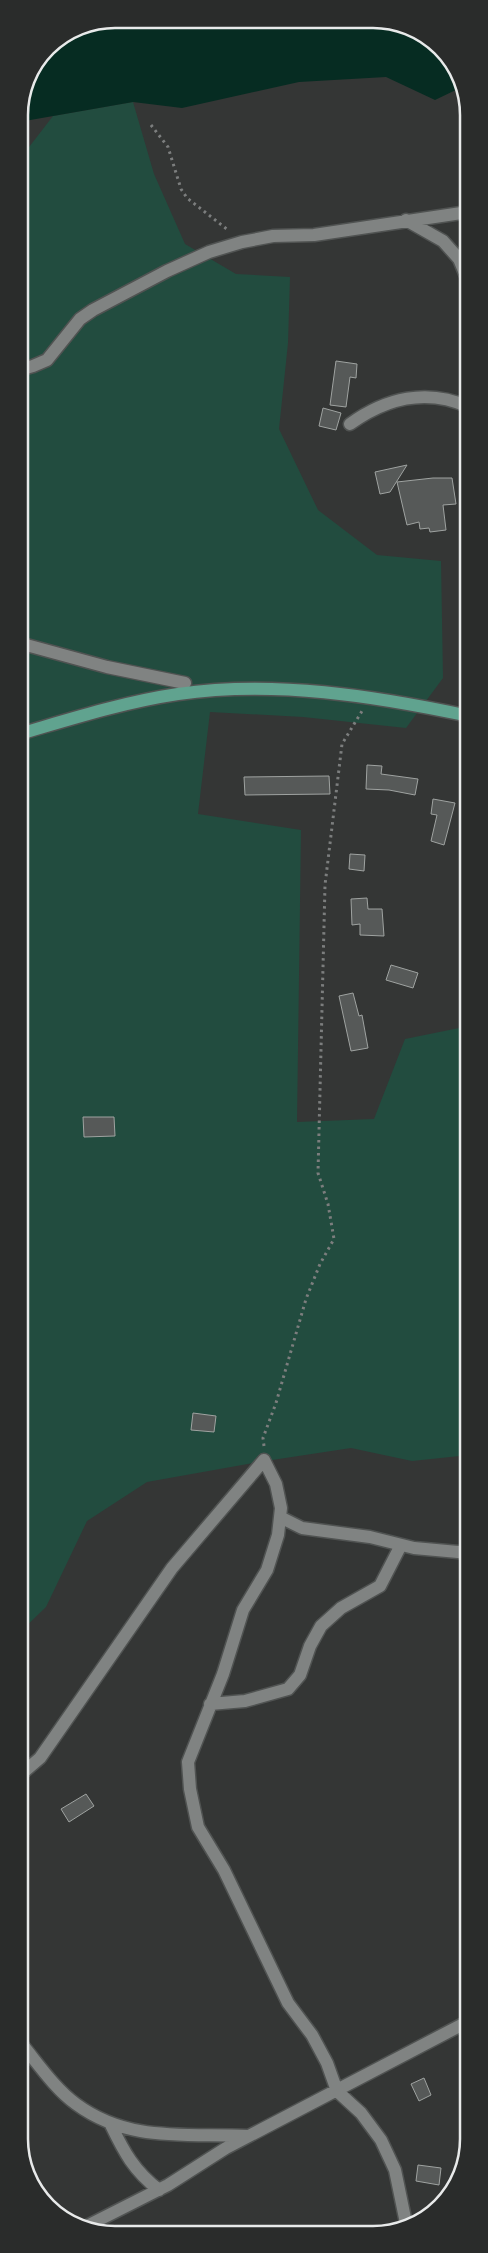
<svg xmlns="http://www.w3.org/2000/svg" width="488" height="2253" font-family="Inter,sans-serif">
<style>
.green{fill:#224c3f}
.water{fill:#062c22}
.building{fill:#565958;stroke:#9fa3a1}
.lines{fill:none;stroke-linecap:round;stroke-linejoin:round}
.minor-casing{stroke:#505352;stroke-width:15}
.major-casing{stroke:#505352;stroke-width:15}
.path{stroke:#7c7e7e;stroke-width:3;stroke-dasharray:2.5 4;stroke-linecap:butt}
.minor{stroke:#808382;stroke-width:12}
.major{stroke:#60a38f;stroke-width:12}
.rim{fill:none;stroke:#e8eaea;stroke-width:2.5}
</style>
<rect width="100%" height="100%" fill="#343635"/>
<!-- green -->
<path class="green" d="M133,102L154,174L185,244L236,274L290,277L288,343L279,429L318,510L377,555L441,561L443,678L406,728L303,717L210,712L198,814L301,830L297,1122L374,1119L405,1039L469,1026V1455L412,1461L351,1448L259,1462L147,1482L87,1521L46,1607L19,1633V160L53,116Z"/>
<!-- water -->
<path class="water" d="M114,19L398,22L446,51L462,87L435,100L386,77L299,82L182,108L133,102L19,122V108L47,46L78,26Z"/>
<!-- building -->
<path class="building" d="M336,361L357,364L356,378L350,377L346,407L330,405Z
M323,408L341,413L336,430L319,426Z
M407,465L390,492L380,494L375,472Z
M433,478H452L456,504L443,505L446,530L430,532L429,528L420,529L419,522L407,525L397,482Z
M367,765L382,766L381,774L418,779L415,795L389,790L366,789Z
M329,776L330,794L245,795L244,777Z
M433,799L455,803L444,845L431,841L437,815L431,814Z
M350,854L365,855L364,871L349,869Z
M367,898L368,909H382L384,936L360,935V924L352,925L351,899Z
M391,965L418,973L413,988L386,980Z
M353,993L359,1016L362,1015L368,1048L351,1051L339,996Z
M83,1117H114L115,1136L84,1137Z
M193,1413L216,1416L214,1432L191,1430Z
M86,1794L94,1806L69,1822L61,1809Z
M424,2078L431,2095L419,2101L411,2084Z
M418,2165L441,2168L439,2185L416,2181Z"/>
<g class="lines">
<!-- minor casing -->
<g class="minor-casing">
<path id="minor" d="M406,220L443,241L459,259L469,283
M469,338V354
M19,370L33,366L47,360L80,319L93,310L167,271L209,252L242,242L273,236L314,235L468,212
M350,424C386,398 427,388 469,407
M19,643L107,667L185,683
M280,1517L302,1528L370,1537L414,1548L469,1553
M210,1704L245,1701L288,1689L300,1675L310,1646L321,1626L341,1608L380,1586L401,1545
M19,1776L40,1758L172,1568L264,1460L276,1484L281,1508L278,1535L267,1570L243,1610L223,1674L188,1762L190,1789L198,1827L224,1870L288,2003L312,2035L327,2063L337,2091L361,2113L381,2140L395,2170L406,2223
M20,2042C37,2062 54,2088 76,2104C129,2143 186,2133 248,2136
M111,2125C124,2152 134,2171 159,2190
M85,2227L168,2185L226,2148L469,2021"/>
</g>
<!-- major casing -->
<g class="major-casing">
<path id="major" d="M19,734C71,719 124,702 178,694C274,680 375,696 469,716"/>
</g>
<!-- path -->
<path class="path" d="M151,125L168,147L181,189L187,198L228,230
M264,1446L263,1438L276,1403L306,1299L320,1264L334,1239L328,1204L318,1173L325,885L342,744L362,711"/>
<!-- minor -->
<use href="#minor" class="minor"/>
<!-- major -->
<use href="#major" class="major"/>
</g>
<!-- crop -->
<path d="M0 0H488V2253H0ZM115 28H373A87 87 0 0 1 460 115V2139A87 87 0 0 1 373 2226H115A87 87 0 0 1 28 2139V115A87 87 0 0 1 115 28Z" fill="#2a2c2b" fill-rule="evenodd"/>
<path class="rim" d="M115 28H373A87 87 0 0 1 460 115V2139A87 87 0 0 1 373 2226H115A87 87 0 0 1 28 2139V115A87 87 0 0 1 115 28Z"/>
</svg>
